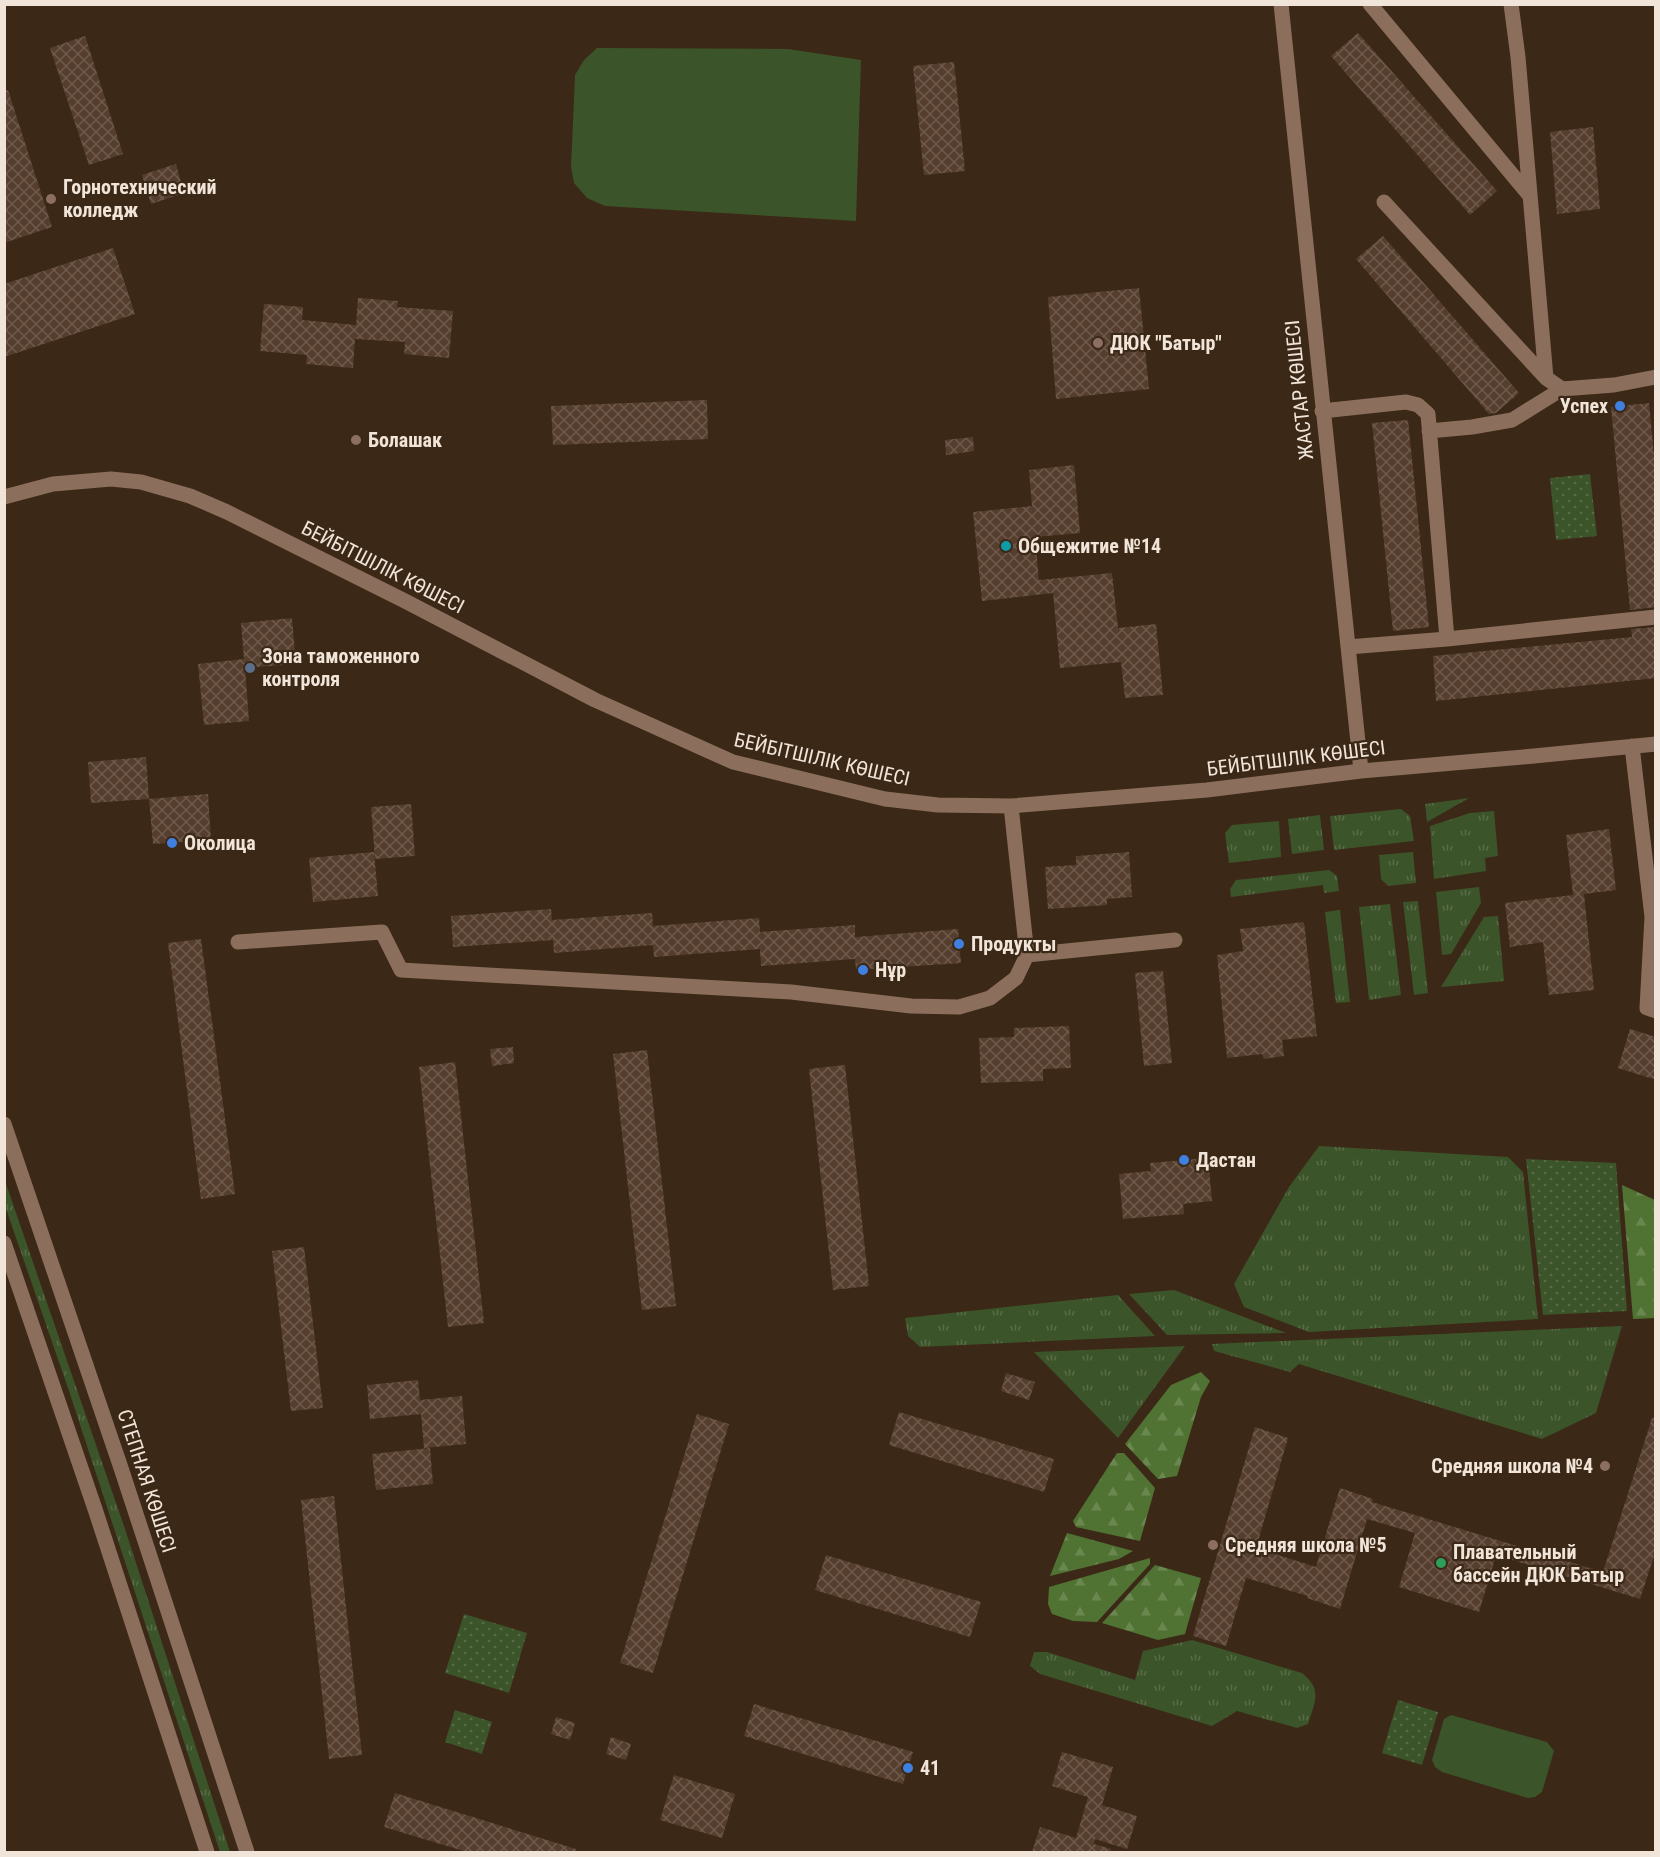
<svg xmlns="http://www.w3.org/2000/svg" width="1660" height="1857" font-family="'Roboto Condensed',sans-serif">
<style>
.grass{fill:url(#grass-tufts)}
.forest{fill:url(#forest-firs)}
.park{fill:url(#park-dots)}
.pitch{fill:#3c542a}
.building{fill:url(#building-cross-hatch)}
.lines{fill:none;stroke-linecap:round;stroke-linejoin:round}
.minor{stroke:#8b6f5c;stroke-width:15}
.education-dot{fill:#8d6e63;stroke:#3b2816;stroke-width:2}
.shop-dot{fill:#3f7fe0;stroke:#3b2816;stroke-width:2}
.culture-dot{fill:#0f9aa8;stroke:#3b2816;stroke-width:2}
.service-dot{fill:#5c6f8a;stroke:#3b2816;stroke-width:2}
.leisure-dot{fill:#2e9e5b;stroke:#3b2816;stroke-width:2}
.labels{text-anchor:middle;dominant-baseline:central;stroke-width:4.5;stroke-linejoin:round;paint-order:stroke}
.poi-label{font-size:20px;font-weight:bold;fill:#f1e4d9;stroke:#3b2816;text-anchor:start}
.street-label{font-size:20px;fill:#f1e4d9;stroke:#3b2816}
</style>
<defs>
<pattern id="grass-tufts" width="24" height="20" patternUnits="userSpaceOnUse" patternTransform="scale(1.5)"><rect width="24" height="20" fill="#3c542a"/><path d="M3 7l-1-3M5 7V3M7 7l1-3M15 17l-1-3M17 17v-4M19 17l1-3" fill="none" stroke="#596c48"/></pattern>
<pattern id="forest-firs" width="22" height="20" patternUnits="userSpaceOnUse" patternTransform="scale(1.5)"><rect width="22" height="20" fill="#507333"/><path d="M5 1l3.5 6h-7zM16 11l3.5 6h-7z" fill="#6a8750"/></pattern>
<pattern id="park-dots" width="8" height="8" patternUnits="userSpaceOnUse" patternTransform="scale(1.5)"><rect width="8" height="8" fill="#3c542a"/><path d="M2 2h.1M6 6h.1" fill="none" stroke="#596c48" stroke-width="1.8" stroke-linecap="round"/></pattern>
<pattern id="building-cross-hatch" width="8" height="8" patternUnits="userSpaceOnUse" patternTransform="scale(1.5)"><rect width="8" height="8" fill="#553e2e"/><path d="M0 0l8 8M0 8l8-8" fill="none" stroke="#6e5a4c"/></pattern>
</defs>
<rect width="100%" height="100%" fill="#3b2816"/>
<!-- grass -->
<path class="grass" d="M1469,798L1427,822L1425,804Z
M1401,809L1410,816L1414,841L1334,850L1330,816Z
M1494,811L1498,856L1485,858L1486,871L1434,879L1430,826L1470,813Z
M1320,815L1324,850L1292,854L1288,819Z
M1279,821L1281,857L1229,863L1225,833L1232,825Z
M1413,852L1416,883L1388,886L1381,879L1379,855Z
M1329,870L1337,876L1339,891L1324,893L1323,885L1231,897L1230,889L1236,880Z
M1479,887L1481,903L1451,954L1442,955L1436,892Z
M1418,901L1428,993L1414,995L1403,902Z
M1390,904L1401,995L1369,1000L1359,907Z
M1340,910L1350,1002L1336,1003L1325,912Z
M1498,916L1504,981L1441,987L1484,917Z
M1319,1146L1508,1157L1523,1172L1538,1319L1309,1332L1244,1307L1234,1284L1289,1187Z
M4,1178L125,1529L230,1852H220L69,1391L5,1206Z
M1174,1290L1286,1333L1167,1335L1129,1294Z
M1118,1295L1155,1336L920,1347L908,1336L905,1318Z
M1622,1326L1596,1413L1542,1439L1299,1364L1290,1372L1214,1351L1212,1344Z
M1185,1346L1118,1438L1034,1352Z
M1192,1640L1302,1673C1323,1690 1315,1701 1308,1724L1297,1728L1237,1711L1212,1726L1040,1674L1030,1666L1034,1652H1047L1135,1680L1143,1651Z"/>
<!-- forest -->
<path class="forest" d="M1622,1185L1655,1200V1318L1633,1319Z
M1201,1372L1210,1381L1201,1397L1177,1476L1158,1479L1125,1444L1171,1385Z
M1117,1453H1124L1155,1488L1140,1541L1076,1527L1073,1521Z
M1067,1533L1133,1551L1119,1559L1050,1576Z
M1150,1558V1564L1097,1622L1073,1621L1052,1614L1048,1604L1049,1587Z
M1155,1565L1201,1578L1185,1634L1158,1640L1102,1623Z"/>
<!-- park -->
<path class="park" d="M1590,474L1597,536L1556,540L1550,478Z
M1526,1159L1616,1163L1627,1311L1543,1315Z
M464,1614L527,1633L509,1693L445,1673Z
M1398,1700L1438,1712L1422,1765L1382,1753Z
M455,1710L492,1722L482,1754L445,1742Z"/>
<!-- pitch -->
<path class="pitch" d="M597,48L788,49L861,60L856,221L605,206L587,198L574,183L571,167L575,75L584,60Z
M1451,1715L1547,1742L1554,1751L1542,1792L1535,1797L1528,1798L1442,1772L1435,1767L1432,1760L1444,1719Z"/>
<!-- building -->
<path class="building" d="M1358,33L1497,191L1470,215L1331,56Z
M85,36L123,154L89,165L50,48Z
M954,62L965,171L924,175L913,66Z
M8,90L52,227L4,243V91Z
M1593,127L1600,209L1557,214L1550,132Z
M176,164L184,193L151,204L142,175Z
M1383,236L1519,393L1496,413L1489,414L1356,259Z
M113,248L135,314L4,357V284Z
M1139,288L1149,389L1056,399L1048,297Z
M358,298L398,301L397,307L453,311L449,358L404,354L405,342L355,339L353,368L306,364L307,355L260,351L264,304L303,307L302,320L356,325Z
M707,400L708,439L553,445L551,406Z
M1649,403L1656,478V607L1630,610L1611,407Z
M1408,420L1429,627L1393,631L1372,423Z
M973,437L974,451L946,455L945,440Z
M1074,465L1080,533L1035,537L1039,580L1112,573L1118,628L1156,624L1163,695L1125,698L1121,662L1060,668L1053,593L982,601L973,512L1032,506L1029,470Z
M292,618L296,664L245,668L249,721L204,725L198,664L244,659L241,623Z
M1656,627V678L1436,701L1433,656L1632,637L1631,629Z
M146,757L149,799L91,803L88,762Z
M208,794L211,840L153,844L149,799Z
M411,804L415,856L375,859L371,807Z
M1609,829L1616,890L1584,894L1594,990L1549,995L1543,942L1510,947L1505,903L1573,895L1566,835Z
M374,852L378,896L313,902L309,858Z
M1129,852L1132,897L1107,899V905L1048,909L1045,867L1076,865V856Z
M551,909L552,920L652,913L653,926L759,918L760,932L855,925V937L958,929L961,963L856,970L855,959L761,966L760,949L654,957L653,945L554,953L553,940L453,947L451,916Z
M1304,922L1317,1036L1282,1040L1284,1056L1264,1059L1262,1054L1227,1058L1217,955L1243,951L1240,929Z
M201,939L235,1194L201,1199L168,943Z
M1163,971L1172,1063L1144,1066L1135,973Z
M1069,1026L1071,1068L1043,1069V1081L981,1083L979,1038L1014,1037V1028Z
M1630,1029L1656,1037V1080L1618,1068Z
M513,1047L514,1063L492,1066L490,1049Z
M647,1050L676,1306L642,1310L613,1054Z
M455,1062L484,1323L448,1327L419,1067Z
M845,1065L869,1286L833,1290L809,1069Z
M1208,1158L1212,1201L1183,1204L1184,1214L1123,1219L1119,1174L1151,1171L1150,1163Z
M304,1247L323,1408L291,1411L272,1251Z
M1006,1373L1035,1382L1029,1400L1001,1391Z
M418,1380L420,1400L462,1396L466,1444L424,1448L421,1414L370,1419L367,1385Z
M899,1412L1054,1459L1044,1492L889,1445Z
M697,1414L729,1424L653,1673L620,1663Z
M1652,1418H1656V1550L1640,1599L1496,1555L1479,1612L1399,1587L1415,1533L1367,1519L1340,1609L1307,1598L1308,1596L1246,1578L1226,1646L1193,1636L1255,1427L1288,1438L1256,1548L1316,1567L1340,1488L1373,1499L1372,1502L1603,1572Z
M430,1448L433,1484L376,1490L372,1454Z
M334,1496L362,1755L329,1759L301,1500Z
M826,1555L981,1602L970,1637L815,1590Z
M754,1704L913,1752L903,1784L744,1736Z
M556,1717L575,1723L570,1740L551,1734Z
M611,1737L631,1744L626,1760L606,1754Z
M1062,1752L1113,1767L1102,1805L1137,1816L1127,1849L1095,1839L1094,1844L1111,1849L1110,1852H1032L1040,1827L1076,1838L1088,1797L1052,1786Z
M674,1775L735,1794L722,1838L660,1820Z
M395,1793L576,1849V1852H467L384,1827Z"/>
<g class="lines">
<!-- minor -->
<path class="minor" d="M1281,4L1361,771
M1370,4L1530,196
M1511,4L1518,57L1546,378L1562,389
M1384,202L1546,378
M1322,411L1406,402L1418,405L1428,414L1447,639
M1429,431L1472,427L1512,420L1562,389L1614,385L1656,377
M4,497L53,484L111,479L141,482L190,496L227,512L405,601L595,700L733,762L885,799L938,805L1011,806L1207,790L1361,771L1534,756L1656,744
M1348,647L1447,639L1656,617
M1632,746L1652,917H1656
M1011,806L1027,955
M1652,917L1647,1008L1656,1011
M238,942L382,932L401,970L791,992L911,1006L959,1007L990,998L1016,978L1027,955L1175,940
M4,1124L121,1468L247,1852
M4,1243L95,1509L207,1852"/>
</g>
<!-- markers -->
<g class="education-dot">
<circle cx="51" cy="199" r="6"/>
<circle cx="1098" cy="343" r="6"/>
<circle cx="356" cy="440" r="6"/>
<circle cx="1605" cy="1466" r="6"/>
<circle cx="1213" cy="1545" r="6"/>
</g>
<g class="shop-dot">
<circle cx="1620" cy="406" r="6"/>
<circle cx="172" cy="843" r="6"/>
<circle cx="959" cy="944" r="6"/>
<circle cx="863" cy="970" r="6"/>
<circle cx="1184" cy="1160" r="6"/>
<circle cx="908" cy="1768" r="6"/>
</g>
<circle class="culture-dot" cx="1006" cy="546" r="6"/>
<circle class="service-dot" cx="250" cy="668" r="6"/>
<circle class="leisure-dot" cx="1441" cy="1563" r="6"/>
<g class="labels">
<!-- poi labels -->
<g class="poi-label">
<text x="63" y="187">Горнотехнический<tspan x="63" dy="23">колледж</tspan></text>
<text x="1110" y="343">ДЮК "Батыр"</text>
<text x="1608" y="406" text-anchor="end">Успех</text>
<text x="368" y="440">Болашак</text>
<text x="1018" y="546">Общежитие №14</text>
<text x="262" y="656">Зона таможенного<tspan x="262" dy="23">контроля</tspan></text>
<text x="184" y="843">Околица</text>
<text x="971" y="944">Продукты</text>
<text x="875" y="970">Нұр</text>
<text x="1196" y="1160">Дастан</text>
<text x="1593" y="1466" text-anchor="end">Средняя школа №4</text>
<text x="1225" y="1545">Средняя школа №5</text>
<text x="1453" y="1552">Плавательный<tspan x="1453" dy="23">бассейн ДЮК Батыр</tspan></text>
<text x="920" y="1768">41</text>
</g>
<!-- street labels -->
<g class="street-label">
<text transform="translate(1299 390) rotate(-96)">ЖАСТАР КӨШЕСІ</text>
<text transform="translate(383 567) rotate(27)">БЕЙБІТШІЛІК КӨШЕСІ</text>
<text transform="translate(1296 758) rotate(-7)">БЕЙБІТШІЛІК КӨШЕСІ</text>
<text transform="translate(822 759) rotate(13)">БЕЙБІТШІЛІК КӨШЕСІ</text>
<text transform="translate(147 1481) rotate(72)">СТЕПНАЯ КӨШЕСІ</text>
</g>
</g>
<!-- border -->
<rect width="1660" height="1857" fill="none" stroke="#f1e4d9" stroke-width="12"/>
</svg>
